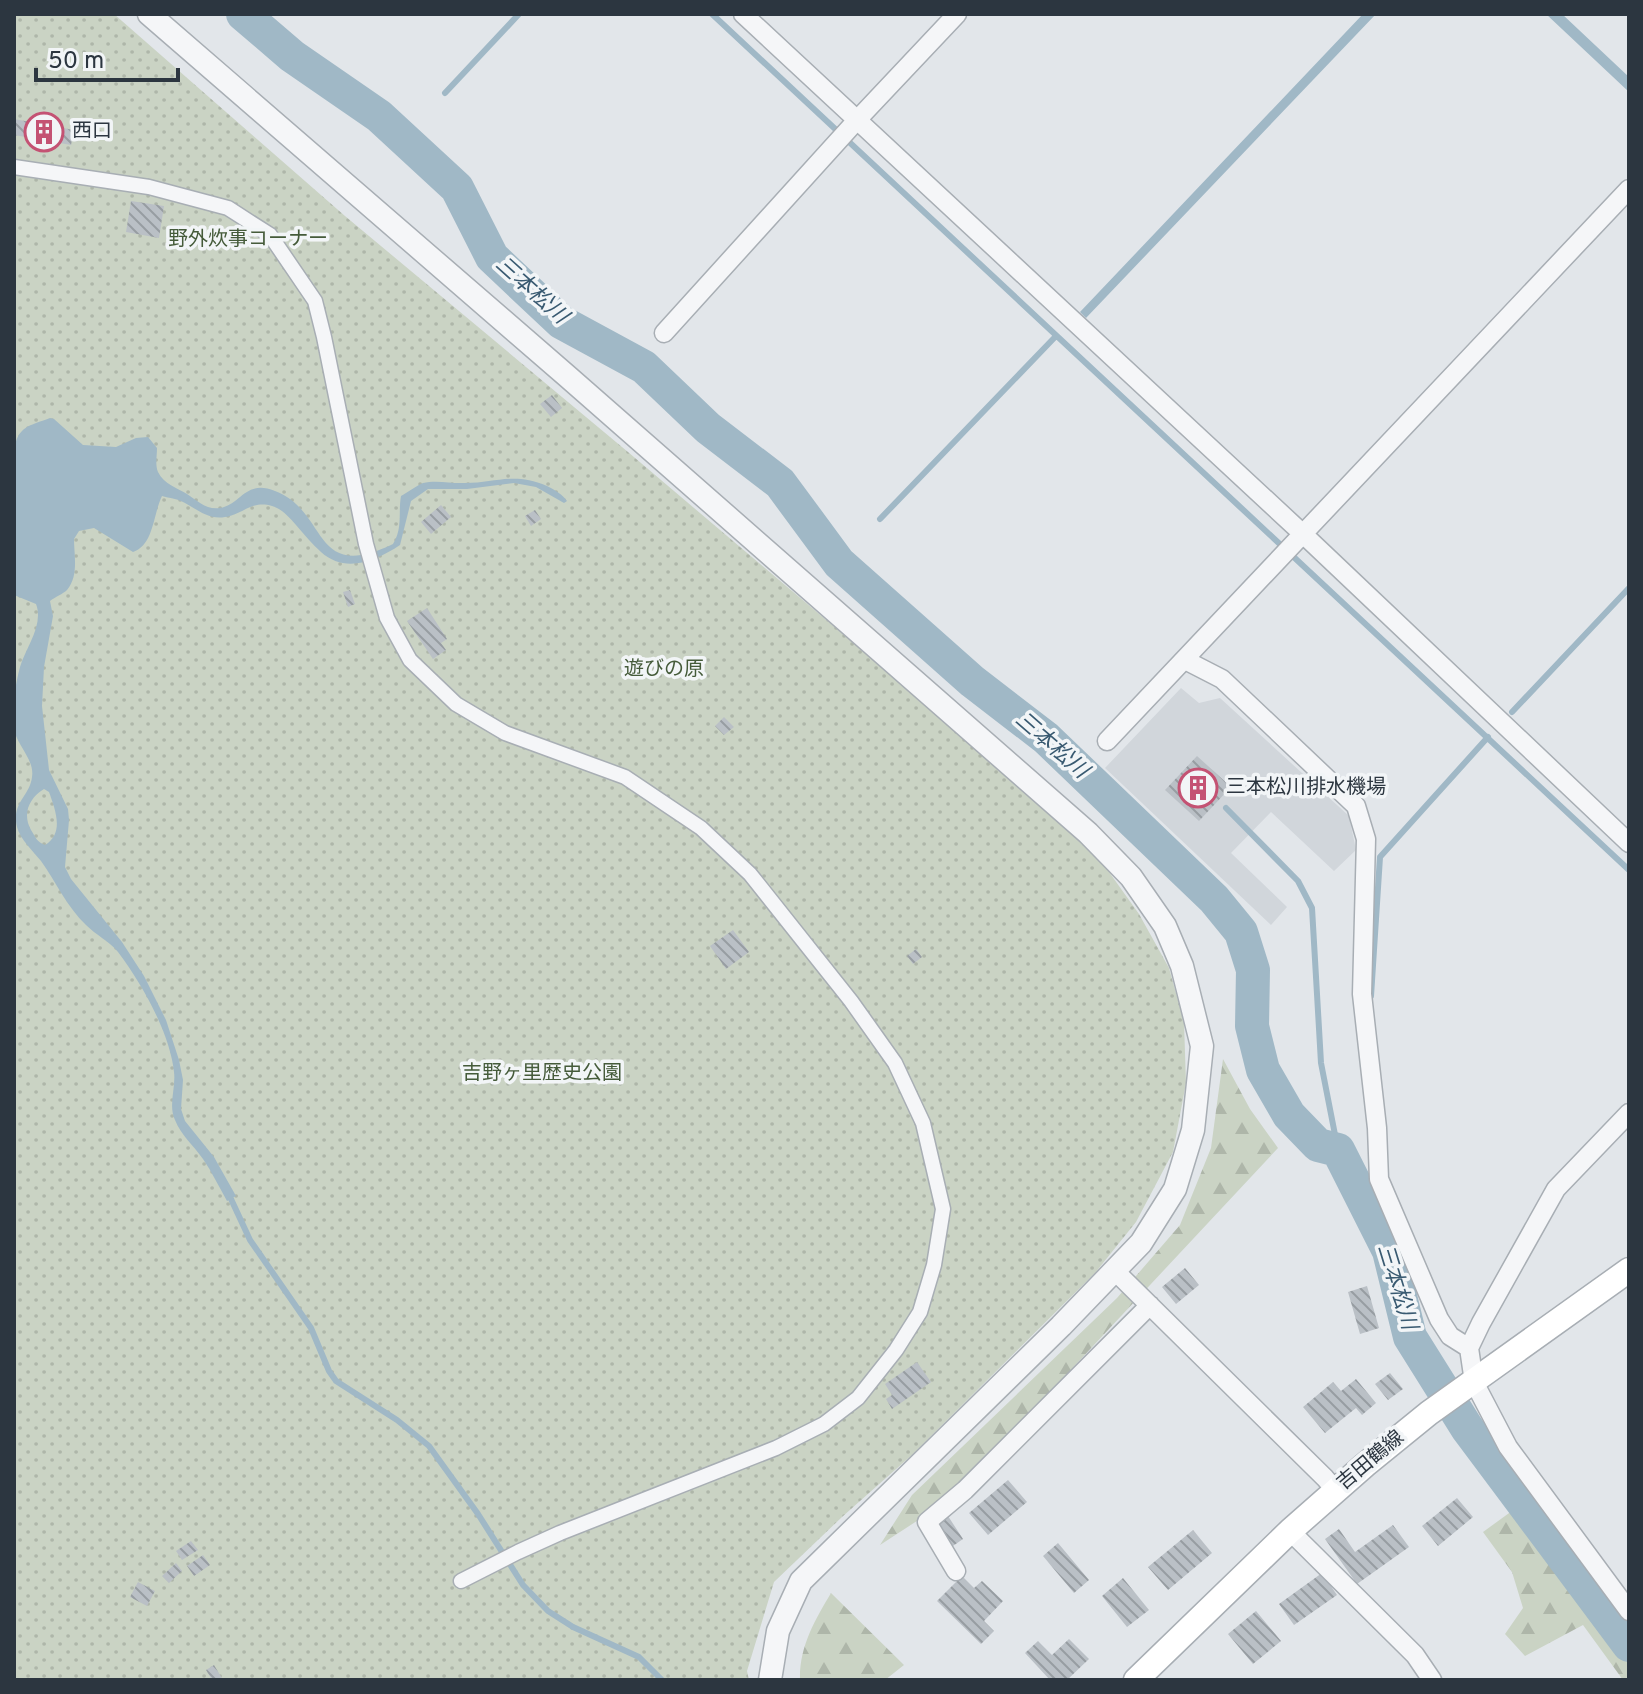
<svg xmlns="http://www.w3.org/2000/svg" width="1643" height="1694" font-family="Overpass,'Noto Sans JP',sans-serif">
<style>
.built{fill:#d1d6db}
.grass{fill:url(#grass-dots)}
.forest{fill:url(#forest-firs)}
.water{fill:#a0b8c6;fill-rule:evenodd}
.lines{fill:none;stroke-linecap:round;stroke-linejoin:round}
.stream{stroke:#a0b8c6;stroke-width:6}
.river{stroke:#a0b8c6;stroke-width:34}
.building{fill:url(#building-back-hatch)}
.pedestrian-casing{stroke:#a8aeb4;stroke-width:17}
.minor-casing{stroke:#a8aeb4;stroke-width:21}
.tertiary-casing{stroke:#a8aeb4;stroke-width:25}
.secondary-casing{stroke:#a8aeb4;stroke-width:27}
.pedestrian{stroke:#f5f6f8;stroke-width:14}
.minor{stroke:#f5f6f8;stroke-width:18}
.tertiary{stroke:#f5f6f8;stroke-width:22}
.secondary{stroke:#fff;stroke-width:24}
.labels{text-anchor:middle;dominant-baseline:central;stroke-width:7;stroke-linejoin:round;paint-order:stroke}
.poi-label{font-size:20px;fill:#2c3640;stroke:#f2f5f7;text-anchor:start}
.park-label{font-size:20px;fill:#455b3a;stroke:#f2f5f7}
.street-label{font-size:20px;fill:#2c3640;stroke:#f2f5f7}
.water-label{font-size:22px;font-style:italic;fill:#395a71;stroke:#f2f5f7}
</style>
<defs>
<pattern id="grass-dots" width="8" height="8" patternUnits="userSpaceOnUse" patternTransform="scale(2)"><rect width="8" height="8" fill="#cad3c4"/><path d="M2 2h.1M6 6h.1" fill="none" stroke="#aeb6a9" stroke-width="1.8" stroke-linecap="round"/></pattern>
<pattern id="forest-firs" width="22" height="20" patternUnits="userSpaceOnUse" patternTransform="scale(2)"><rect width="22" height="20" fill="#cad3c4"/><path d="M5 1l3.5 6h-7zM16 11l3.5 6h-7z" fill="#aeb6a9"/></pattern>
<pattern id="building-back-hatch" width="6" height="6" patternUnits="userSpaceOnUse" patternTransform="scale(2)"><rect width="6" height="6" fill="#bac0c6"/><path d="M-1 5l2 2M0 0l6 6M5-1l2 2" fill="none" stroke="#979da2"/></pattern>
</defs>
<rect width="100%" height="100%" fill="#e2e6ea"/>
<!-- built -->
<path class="built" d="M1181,688L1199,703L1220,698L1349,816L1356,850L1334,871L1271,812L1231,853L1287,907L1271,925L1105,768Z"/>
<!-- grass -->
<path class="grass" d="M14,14H114L345,216L628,452L1022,786L1099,858L1139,914L1169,968L1184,1022L1186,1083L1173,1152L1136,1222L1095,1273L913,1454L842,1517L774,1582L747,1671L749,1680H14Z"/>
<!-- forest -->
<path class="forest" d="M1223,1059L1250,1109L1278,1148L995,1451L923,1517L880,1545L912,1495L1117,1298L1180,1225L1211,1148Z
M1516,1508L1629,1660V1680H1623L1583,1625L1525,1656L1505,1634L1523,1608L1512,1572L1483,1532Z
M831,1593L904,1665L885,1680H800C799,1647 815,1620 831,1593Z"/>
<!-- water -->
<path class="water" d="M1363,14H1376L1086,318L1080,312Z
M1546,14H1562L1629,77V92Z
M50,418L54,419L83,445L116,447L136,438L148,437L157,448C157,456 155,465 158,472C164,484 177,488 187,494C198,501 206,510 220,508C241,505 245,479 275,491C329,511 311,584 393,544C403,528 398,513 401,496C408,492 416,486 423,483C435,480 449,483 461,483C495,484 512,471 547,486C555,490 562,494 567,501L564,503L536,487L514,483L467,489H428L411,501L400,545C376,561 345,574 321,552C312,544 304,534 296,525C289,517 282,509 272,506C251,500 242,515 225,517C209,520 198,510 185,503C179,499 169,498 162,496C153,514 154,545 133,552L94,528L79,531L74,539C74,555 79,576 67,590C63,594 55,597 50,601L53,616L44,667L42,706L49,770L68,809L69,820L65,867L71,879L122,942L144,976L166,1020L179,1060L183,1080L181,1109L185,1121L214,1157L236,1196L227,1201C219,1187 212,1172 203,1159C193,1145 181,1135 175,1120C168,1105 176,1088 174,1072C170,1033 142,984 118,952C109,941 96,935 86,925C67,907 56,882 41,861C33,851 20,839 17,827C11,803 30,796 32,777C35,759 15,744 14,727C12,706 15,686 20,667C26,647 44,625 36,604L14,595V450C18,426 29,426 50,418ZM44,789L49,792C55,809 65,833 45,845C37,842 36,838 31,830C22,814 29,798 44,789Z"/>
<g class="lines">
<!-- stream -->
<path class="stream" d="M712,14L1629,870
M445,93L519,14
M880,519L1056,336
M1512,712L1629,588
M1226,808L1298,881L1312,908L1321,1063L1338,1150
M1371,996L1380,857L1488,737
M231,1199L250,1240L311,1328L329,1371L336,1381L397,1420L429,1446L478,1514L523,1585L548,1611L573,1627L639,1657L662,1680"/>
<!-- river -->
<path class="river" d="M243,14L292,56L379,116L457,188L492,257L561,322L644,367L708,428L780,483L839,563L972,681L1046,738L1214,899L1241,932L1253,970L1252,1026L1263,1070L1289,1115L1318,1145L1338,1150L1389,1251L1410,1337L1467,1428L1629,1645"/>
</g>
<!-- building -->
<path class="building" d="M14,119L74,130L71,145L14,135Z
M131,201L164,206L159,238L126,232Z
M552,395L562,408L551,417L540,404Z
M441,505L451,517L431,534L421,522Z
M535,510L541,519L531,526L525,516Z
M350,590L355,604L348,607L343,592Z
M427,608L447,639L441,643L446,650L433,659L407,621Z
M724,717L734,727L724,735L715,726Z
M1197,756L1231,787L1199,821L1165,790Z
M733,930L749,952L726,969L710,946Z
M916,949L922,957L913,964L907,956Z
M1185,1268L1199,1285L1176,1304L1162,1287Z
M1367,1286L1379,1328L1360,1334L1348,1292Z
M917,1362L931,1382L892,1409L886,1399L892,1395L885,1384Z
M1390,1373L1403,1389L1388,1400L1375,1384Z
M1356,1379L1376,1403L1362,1415L1356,1408L1325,1433L1303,1407L1333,1382L1341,1391Z
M1008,1480L1027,1502L988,1535L969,1513Z
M1457,1498L1473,1517L1438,1546L1422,1526Z
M948,1516L963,1539L950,1548L935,1525Z
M1393,1525L1409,1547L1357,1584L1325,1539L1339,1529L1355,1552Z
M1193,1530L1212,1553L1168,1590L1148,1567Z
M191,1541L198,1550L182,1560L176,1551Z
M1058,1543L1089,1580L1074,1593L1043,1556Z
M203,1555L210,1565L194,1576L187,1566Z
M176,1563L182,1571L169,1583L162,1576Z
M1322,1573L1337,1595L1294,1625L1279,1604Z
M962,1576L974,1588L982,1581L1003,1601L984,1621L994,1631L981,1644L937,1601Z
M1123,1578L1149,1610L1127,1627L1102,1596Z
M138,1582L155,1591L147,1606L130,1597Z
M1256,1611L1281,1641L1253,1664L1228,1634Z
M1069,1639L1089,1659L1067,1680H1050L1025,1653L1038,1641L1052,1655Z
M214,1665L223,1680H212L206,1670Z"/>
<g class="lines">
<!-- pedestrian casing -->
<g class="pedestrian-casing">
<path id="pedestrian" d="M14,167L149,187L228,208L270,235L315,301L324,337L366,544L387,618L410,660L456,704L505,733L625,777L701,828L750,874L851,1001L895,1063L923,1123L943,1209L934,1265L920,1312L896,1350L858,1398L824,1424L776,1448L560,1533L518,1552L461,1581"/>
</g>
<!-- minor casing -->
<g class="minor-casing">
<path id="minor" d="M743,14L1303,534L1629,843
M664,333L857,120L957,14
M1185,660L1222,679L1356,806L1366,839L1362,994L1377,1128L1379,1179L1439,1319L1450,1336L1469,1348
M1107,741L1629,189
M1629,1113L1556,1189L1481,1323L1469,1348L1474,1382L1508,1447L1629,1611
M1115,1271L1325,1478L1336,1491
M1290,1531L1415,1655L1432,1680
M956,1571L927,1522L965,1490L1150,1305"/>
</g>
<!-- tertiary casing -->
<g class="tertiary-casing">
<path id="tertiary" d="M149,14L567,376L1088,833L1131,877L1165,926L1182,966L1202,1046L1193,1130L1175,1189L1141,1243L1061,1326L801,1581L778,1631L770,1680"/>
</g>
<!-- secondary casing -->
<g class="secondary-casing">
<path id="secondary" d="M1136,1680L1290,1531L1365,1465L1429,1413L1629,1270"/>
</g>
<!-- pedestrian -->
<use href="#pedestrian" class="pedestrian"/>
<!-- minor -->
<use href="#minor" class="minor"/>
<!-- tertiary -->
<use href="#tertiary" class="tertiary"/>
<!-- secondary -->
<use href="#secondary" class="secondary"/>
</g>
<!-- icons -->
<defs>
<g id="building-ring" transform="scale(2)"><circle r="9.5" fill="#f2f5f7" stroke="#c45273" stroke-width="1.5"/><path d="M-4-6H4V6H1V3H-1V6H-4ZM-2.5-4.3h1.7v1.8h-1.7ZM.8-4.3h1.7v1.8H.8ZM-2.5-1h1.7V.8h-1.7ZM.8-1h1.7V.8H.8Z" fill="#c45273"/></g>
</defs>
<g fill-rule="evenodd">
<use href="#building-ring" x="44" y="132"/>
<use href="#building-ring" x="1198" y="788"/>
</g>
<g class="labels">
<!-- poi labels -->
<g class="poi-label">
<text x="72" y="132">西口</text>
<text x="1226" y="788">三本松川排水機場</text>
</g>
<!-- park labels -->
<g class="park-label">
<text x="248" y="240">野外炊事コーナー</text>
<text x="664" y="670">遊びの原</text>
<text x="542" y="1074">吉野ヶ里歴史公園</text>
</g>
<!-- street labels -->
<g class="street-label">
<text transform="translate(1371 1461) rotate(-40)">吉田鶴線</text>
</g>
<!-- water labels -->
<g class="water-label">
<text transform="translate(531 291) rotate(42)">三本松川</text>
<text transform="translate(1051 746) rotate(41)">三本松川</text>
<text transform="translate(1396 1287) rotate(73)">三本松川</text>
</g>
</g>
<!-- border -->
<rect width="1643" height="1694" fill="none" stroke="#2c3640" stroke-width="32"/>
<!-- scale -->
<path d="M36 68v12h142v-12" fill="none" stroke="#2c3640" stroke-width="4"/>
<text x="48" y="68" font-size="24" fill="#2c3640" stroke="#f2f5f7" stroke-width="6" paint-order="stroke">50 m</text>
</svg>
